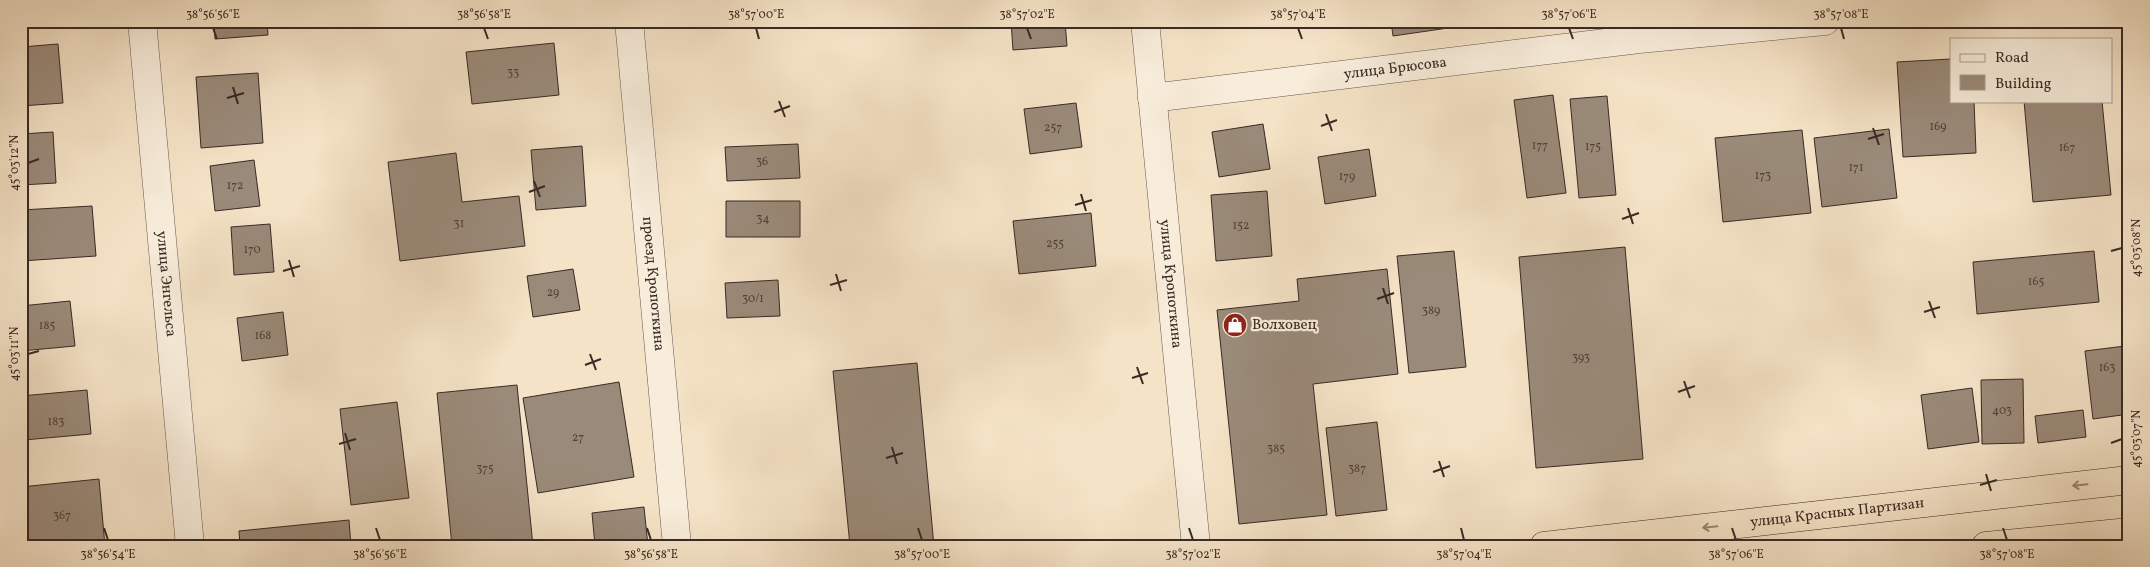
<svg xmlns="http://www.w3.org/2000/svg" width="2150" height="567" font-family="Vollkorn,serif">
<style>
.building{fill:#9a8a79;stroke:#382a25}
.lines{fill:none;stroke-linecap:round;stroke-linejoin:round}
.street-casing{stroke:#67584e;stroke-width:29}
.highway-casing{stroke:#382a25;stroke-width:29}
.street{stroke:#f8eddb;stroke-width:28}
.highway{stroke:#f5e3c7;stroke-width:28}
.oneway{stroke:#968676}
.ticks{fill:none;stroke:#382a25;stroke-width:2}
.labels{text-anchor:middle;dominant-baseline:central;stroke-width:4.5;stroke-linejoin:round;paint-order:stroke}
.number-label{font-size:12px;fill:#50423a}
.street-label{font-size:15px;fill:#382a25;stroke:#f8eddb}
.poi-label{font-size:15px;fill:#382a25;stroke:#f8eddb;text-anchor:start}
.neatline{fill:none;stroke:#382a25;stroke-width:2}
.ticks-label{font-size:12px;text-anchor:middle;fill:#382a25}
</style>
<rect width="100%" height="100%" fill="#f5e3c7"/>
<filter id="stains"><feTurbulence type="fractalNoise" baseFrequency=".004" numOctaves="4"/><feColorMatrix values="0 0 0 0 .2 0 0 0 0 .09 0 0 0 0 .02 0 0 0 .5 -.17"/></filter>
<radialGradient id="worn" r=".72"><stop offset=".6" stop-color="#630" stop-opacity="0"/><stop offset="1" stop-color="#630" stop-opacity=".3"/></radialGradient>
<!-- building -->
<path class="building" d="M214,21H267L268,35L215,39Z
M1011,21H1065L1067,46L1013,50Z
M1391,21H1461L1462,26L1393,36Z
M554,43L559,95L472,104L466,52Z
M58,44L63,103L21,106V47Z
M1951,59V101H1974L1976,153L1903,157L1897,62Z
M258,73L263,143L201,148L196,77Z
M1553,95L1566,193L1527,198L1514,100Z
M1607,96L1616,195L1579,198L1570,99Z
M2024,101H2102L2111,195L2033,202Z
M1076,103L1082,147L1030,154L1024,109Z
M1263,124L1270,169L1219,177L1212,132Z
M1889,129L1897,198L1822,207L1814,138Z
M1802,130L1811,213L1723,222L1715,138Z
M53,132L56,183L21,185V134Z
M798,144L800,178L727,181L725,147Z
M582,146L586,206L536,210L531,150Z
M1369,149L1376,196L1325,204L1318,157Z
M456,153L462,202L519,196L525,246L400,261L388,162Z
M254,160L260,206L215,211L210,166Z
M1267,191L1272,256L1216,261L1211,195Z
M726,201H800V237H726Z
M92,206L96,256L21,261V210Z
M1091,213L1096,266L1019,274L1013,221Z
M270,224L274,272L234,275L231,227Z
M1625,247L1643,459L1536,468L1519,257Z
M1454,251L1466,367L1409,373L1397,256Z
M2094,251L2099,302L1977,314L1973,262Z
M573,269L580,310L533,317L527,276Z
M1387,269L1398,374L1313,384L1327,515L1239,524L1217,310L1299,301L1297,279Z
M778,280L780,316L727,318L725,283Z
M70,301L75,346L21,351V306Z
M283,312L288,355L242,361L237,318Z
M2125,346L2129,384V414L2093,419L2085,351Z
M917,363L934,546H850L833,371Z
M2023,379L2024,443L1982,444L1981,380Z
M619,382L634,477L538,493L523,398Z
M517,385L533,546H452L437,393Z
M1972,388L1979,442L1928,449L1921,395Z
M87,390L91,434L24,440L21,396Z
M397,402L409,498L351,505L340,409Z
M2083,410L2086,437L2038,443L2035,416Z
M1377,422L1387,510L1336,516L1326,428Z
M99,479L105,546H21V487Z
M644,507L648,546H595L592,513Z
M349,520L351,546H240L239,531Z"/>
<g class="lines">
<!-- street casing -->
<g class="street-casing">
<g id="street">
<path id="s1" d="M142,21L190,546"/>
<path id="s2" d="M629,21L677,546"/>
<path id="s3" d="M1145,21L1196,546"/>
<path id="s4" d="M1152,98L1639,39L1825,21"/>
</g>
</g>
<!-- highway casing -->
<g class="highway-casing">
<g id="highway">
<path id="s5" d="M1544,546L2129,480"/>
<path d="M1986,546L2129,532"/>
</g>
</g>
<!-- street -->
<use href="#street" class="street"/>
<!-- highway -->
<use href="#highway" class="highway"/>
</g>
<!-- one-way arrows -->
<defs><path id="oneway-shaft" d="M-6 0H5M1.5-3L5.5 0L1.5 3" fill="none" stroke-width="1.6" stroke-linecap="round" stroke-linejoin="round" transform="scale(1.25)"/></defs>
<g class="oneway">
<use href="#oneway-shaft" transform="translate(2080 485) rotate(174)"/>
<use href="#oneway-shaft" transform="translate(1710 527) rotate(174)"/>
</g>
<!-- ticks -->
<path class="ticks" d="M213,28L217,39M484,28L488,39M756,28L759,39M1027,28L1031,39M1298,28L1302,39M1569,28L1573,39M1841,28L1844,39M233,87L238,104M227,98L244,93M779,101L785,117M774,112L790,106M1326,114L1332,131M1321,126L1337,120M1873,128L1879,145M1868,139L1884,134M28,163L39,159M534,181L540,197M529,192L545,186M1081,194L1086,211M1075,205L1092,200M1628,208L1633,224M1622,219L1639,213M2111,251L2122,248M289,260L294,277M283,271L300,266M836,274L841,291M830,285L847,280M1383,288L1388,304M1377,299L1394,293M1929,301L1935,318M1924,312L1940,307M28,354L39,351M590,354L596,370M585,365L601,359M1137,367L1143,384M1132,378L1148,373M1684,381L1690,398M1678,392L1695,386M345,433L350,450M2111,443L2122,439M339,444L356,439M892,447L897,464M886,458L903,453M1439,461L1444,477M1433,472L1450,466M1986,474L1991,491M1980,485L1997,480M104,528L108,540M376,528L380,540M647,528L651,540M918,528L922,540M1189,528L1193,540M1461,528L1464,540M1732,528L1736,540M2003,528L2007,540"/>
<!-- icons -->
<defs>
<g id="shop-disc" transform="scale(1.25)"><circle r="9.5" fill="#8f2418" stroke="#f8eddb"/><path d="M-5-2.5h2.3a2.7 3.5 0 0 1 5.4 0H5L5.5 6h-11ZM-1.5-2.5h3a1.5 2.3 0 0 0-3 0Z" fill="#fff"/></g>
</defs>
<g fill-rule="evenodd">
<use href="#shop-disc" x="1235" y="325"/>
</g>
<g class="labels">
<!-- number labels -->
<g class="number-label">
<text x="513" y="73">33</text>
<text x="1938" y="127">169</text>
<text x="1053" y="128">257</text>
<text x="1540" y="146">177</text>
<text x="1593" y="147">175</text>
<text x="2067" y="148">167</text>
<text x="762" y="162">36</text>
<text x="1856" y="168">171</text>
<text x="1763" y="176">173</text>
<text x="1347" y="177">179</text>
<text x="235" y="186">172</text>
<text x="763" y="219">34</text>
<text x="459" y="224">31</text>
<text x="1241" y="226">152</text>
<text x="1055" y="244">255</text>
<text x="252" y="250">170</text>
<text x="2036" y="282">165</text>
<text x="553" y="293">29</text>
<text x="753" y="299">30/1</text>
<text x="1431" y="311">389</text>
<text x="47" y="326">185</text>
<text x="263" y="336">168</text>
<text x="1581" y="358">393</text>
<text x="2107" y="368">163</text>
<text x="2002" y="411">403</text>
<text x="56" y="422">183</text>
<text x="578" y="438">27</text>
<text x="1276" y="449">385</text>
<text x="485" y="469">375</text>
<text x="1357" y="469">387</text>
<text x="62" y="516">367</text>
</g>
<!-- street labels -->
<g class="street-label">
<text stroke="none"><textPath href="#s4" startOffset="245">улица Брюсова</textPath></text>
<text stroke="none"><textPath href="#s1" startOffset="264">улица Энгельса</textPath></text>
<text stroke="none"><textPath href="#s2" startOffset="264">проезд Кропоткина</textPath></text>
<text stroke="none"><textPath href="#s3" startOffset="264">улица Кропоткина</textPath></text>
<text stroke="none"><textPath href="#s5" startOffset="295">улица Красных Партизан</textPath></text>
</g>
<!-- poi labels -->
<g class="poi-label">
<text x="1252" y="325">Волховец</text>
</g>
</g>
<!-- margin -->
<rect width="2150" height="567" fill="none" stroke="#f5e3c7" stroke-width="55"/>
<!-- legend -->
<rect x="1950" y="38" width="162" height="65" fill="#f8eddb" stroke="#ab9f92"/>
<rect x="1960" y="54" width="25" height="8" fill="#f8eddb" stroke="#ab9f92"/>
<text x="1995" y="62" font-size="15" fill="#382a25">Road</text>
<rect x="1960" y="75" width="25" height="15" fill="#9a8a79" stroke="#ab9f92"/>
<text x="1995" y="88" font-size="15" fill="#382a25">Building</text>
<rect x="28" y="28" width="2094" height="512" class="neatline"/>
<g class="ticks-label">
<text x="213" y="18">38°56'56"E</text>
<text x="484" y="18">38°56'58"E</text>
<text x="756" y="18">38°57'00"E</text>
<text x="1027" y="18">38°57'02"E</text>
<text x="1298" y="18">38°57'04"E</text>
<text x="1569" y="18">38°57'06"E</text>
<text x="1841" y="18">38°57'08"E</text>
<text transform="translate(14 163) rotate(-90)" y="4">45°03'12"N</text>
<text transform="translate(2136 248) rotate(-90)" y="4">45°03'08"N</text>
<text transform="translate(14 354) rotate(-90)" y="4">45°03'11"N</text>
<text transform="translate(2136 439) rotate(-90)" y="4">45°03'07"N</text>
<text x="108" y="558">38°56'54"E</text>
<text x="380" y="558">38°56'56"E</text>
<text x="651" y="558">38°56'58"E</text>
<text x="922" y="558">38°57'00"E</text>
<text x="1193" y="558">38°57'02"E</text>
<text x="1464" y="558">38°57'04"E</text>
<text x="1736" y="558">38°57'06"E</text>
<text x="2007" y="558">38°57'08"E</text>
</g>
<rect width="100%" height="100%" filter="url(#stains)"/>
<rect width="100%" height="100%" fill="url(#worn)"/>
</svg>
